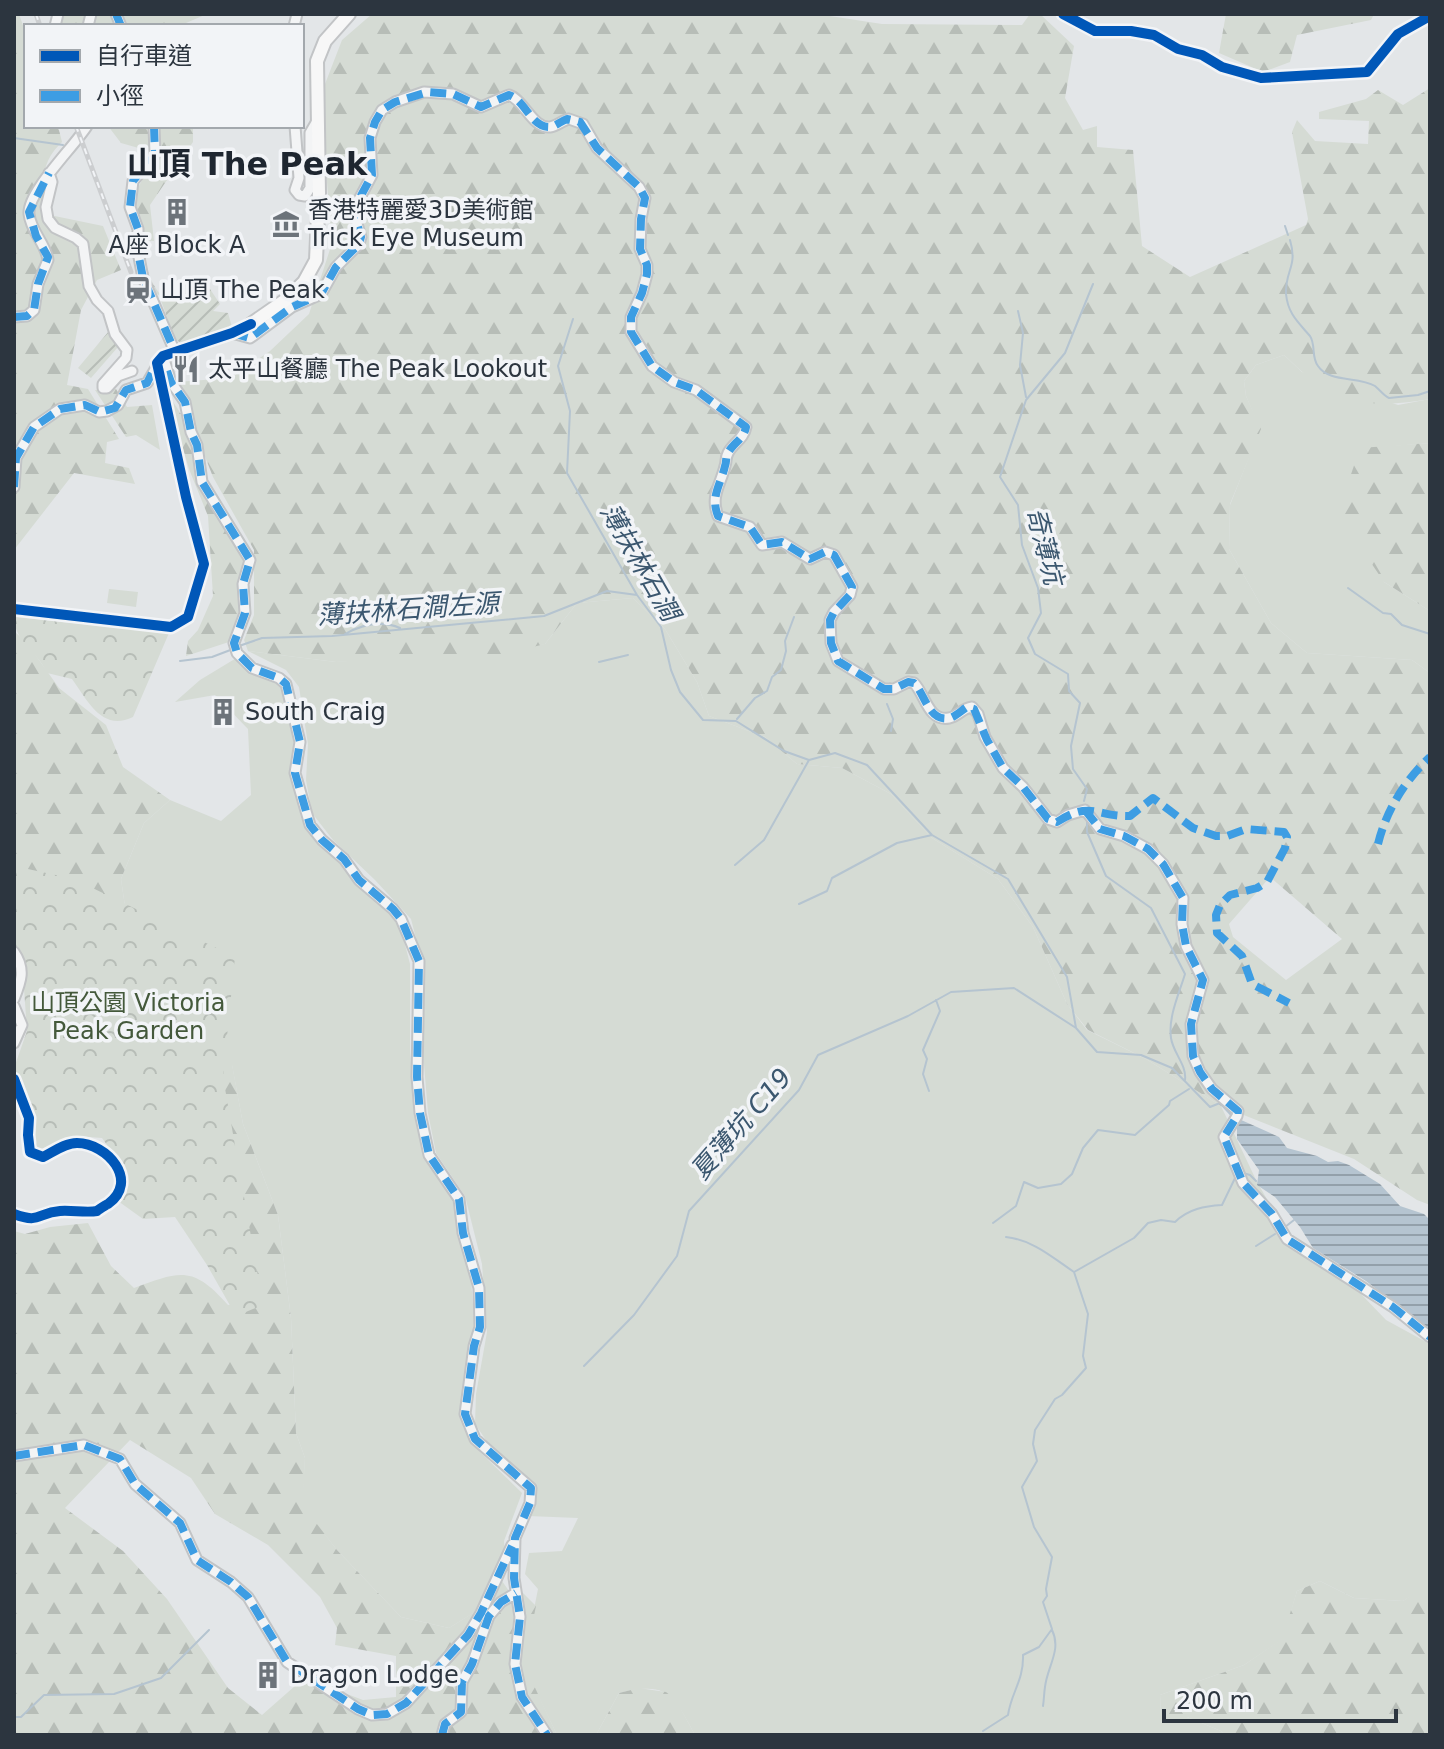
<svg xmlns="http://www.w3.org/2000/svg" width="1444" height="1749" font-family="'DejaVu Sans','Noto Sans TC',sans-serif">
<style>
.grass{fill:#d5dbd4}
.forest{fill:url(#forest-firs);fill-rule:evenodd}
.park{fill:url(#park-crowns)}
.garden{fill:url(#garden-furrows)}
.water{fill:url(#water-rules)}
.lines{fill:none;stroke-linecap:round;stroke-linejoin:round}
.stream{stroke:#b5c4d0;stroke-width:2}
.street-casing{stroke:#c2c4c6;stroke-width:13}
.secondary-casing{stroke:#c2c4c6;stroke-width:16}
.street{stroke:#f3f4f5;stroke-width:9}
.secondary{stroke:#f7f7f7;stroke-width:12}
.rail-casing{stroke:#ccced0;stroke-width:5}
.rail{stroke:#f2f4f7;stroke-width:2;stroke-dasharray:6;stroke-linecap:butt}
.quiet{stroke:#3d9de3;stroke-width:8;stroke-dasharray:16 8;stroke-linecap:butt}
.cycleway-casing{stroke:#f2f4f7;stroke-width:15}
.cycleway{stroke:#0057b8;stroke-width:10}
.labels{text-anchor:middle;dominant-baseline:central;stroke-width:7;stroke-linejoin:round;paint-order:stroke}
.poi-label{font-size:24px;fill:#2c353f;stroke:#f2f4f7;text-anchor:start}
.park-label{font-size:24px;fill:#44593b;stroke:#f2f4f7}
.water-label{font-size:26px;font-style:italic;fill:#3b576f;stroke:#f2f4f7}
.district-label{font-size:32px;font-weight:bold;fill:#1e2630;stroke:#f2f4f7}
</style>
<defs>
<pattern id="forest-firs" width="22" height="20" patternUnits="userSpaceOnUse" patternTransform="scale(2)"><rect width="22" height="20" fill="#d5dbd4"/><path d="M5 1l3.5 6h-7zM16 11l3.5 6h-7z" fill="#b7bdb7"/></pattern>
<pattern id="park-crowns" width="20" height="18" patternUnits="userSpaceOnUse" patternTransform="scale(2)"><rect width="20" height="18" fill="#d5dbd4"/><path d="M2 6a3 3 0 1 1 6 0M12 15a3 3 0 1 1 6 0" fill="none" stroke="#b7bdb7"/></pattern>
<pattern id="garden-furrows" width="10" height="10" patternUnits="userSpaceOnUse" patternTransform="scale(2)"><rect width="10" height="10" fill="#d5dbd4"/><path d="M-1 1l2-2M0 10L10 0M9 11l2-2" fill="none" stroke="#b7bdb7"/></pattern>
<pattern id="water-rules" width="6" height="5" patternUnits="userSpaceOnUse" patternTransform="scale(2)"><rect width="6" height="5" fill="#b5c4d0"/><path d="M0 2.5h6" fill="none" stroke="#93a0aa"/></pattern>
</defs>
<rect width="100%" height="100%" fill="#e3e6e8"/>
<!-- grass -->
<path class="grass" d="M1284,355L1302,372L1398,405L1430,399V443L1360,449L1384,582L1430,611V673L1412,660L1307,653L1271,623L1229,549L1230,505L1260,429L1246,396L1244,381L1256,365Z
M109,589L138,592L136,607L107,603Z
M633,598L665,629L697,682L709,716L765,737L797,764L842,768L891,794L932,838L998,879L1033,927L1067,1004L1087,1030L1146,1059L1221,1106L1257,1182L1288,1235L1336,1268L1386,1320L1430,1344L1429,1585L1403,1601L1354,1598L1320,1581L1297,1591L1283,1639L1244,1665L1160,1695L1161,1717H1187L1221,1731L1224,1735H695C673,1695 669,1681 619,1693L596,1735H557L523,1664L538,1589L525,1574L529,1553L562,1551L578,1518L528,1516L535,1489L488,1443L475,1424L476,1394L487,1332L482,1264L465,1196L436,1153L428,1113L423,1052L422,962L411,919L375,880L333,840L312,813L306,780L308,744L299,687L286,670L248,651L336,662L545,644L577,603Z
M238,657L241,664L279,680L287,692L296,745L294,780L301,818L324,848L367,888L400,925L410,964V1053L416,1115L424,1158L454,1200L470,1266L475,1331L464,1392L463,1427L479,1451L522,1493L504,1541L505,1556L497,1574L509,1591L449,1628L401,1617L337,1550L302,1506L305,1458L296,1433L291,1318L278,1215L243,1124L232,1065L176,1041L129,934L121,879L144,823L170,800L221,821L251,795L248,729L215,695L175,702L200,680Z"/>
<!-- forest -->
<path class="forest" d="M14,14H19L26,34V126H58L62,142C38,165 44,184 45,214L103,226L121,270L97,280L81,310L67,385L88,389L119,439L107,442L105,463L129,468L135,484L74,473L14,550Z
M63,14H207L179,26H61Z
M372,14H817L882,24L1022,25L1030,14H1040L1074,46L1065,98L1083,130L1097,126V147L1133,150L1142,246L1190,277L1306,225L1308,219L1292,132L1297,120L1315,141L1368,144L1369,121L1319,119V112L1366,99L1378,90L1403,105L1430,88V399C1403,404 1368,407 1341,397C1320,390 1300,370 1284,355L1256,365L1244,381L1246,396L1261,429L1230,504L1229,549L1271,623L1307,653L1412,660L1430,673V1205L1417,1200L1354,1159L1221,1106L1146,1059L1088,1030L1067,1004L1033,927L998,879L932,838L891,794L842,768L797,764L765,737L709,716L697,682L665,629L633,598L577,603L545,644L492,657L336,662L248,651L244,640L254,615V550L213,477L176,382L231,378L270,351L309,314L332,243L320,97L342,40ZM1270,877L1342,939L1286,980L1233,937L1229,924Z
M1226,14H1374L1371,20L1297,35L1290,62L1263,72L1219,53Z
M108,126H193V142L150,205L154,241L135,240L128,207L156,153L121,143Z
M116,389L127,407L152,405L160,450L136,435L126,437L95,390Z
M166,391L181,414L205,481L246,552V613L232,641L186,656L188,641L198,630L213,596L208,516L189,469Z
M1430,443V611L1384,582L1344,523L1347,486L1360,448Z
M14,631L27,643L59,688L106,725L123,767L170,800L144,823L121,879L129,934L176,1041L232,1064L243,1124L278,1215L291,1318L296,1433L305,1458L303,1506L337,1550L401,1617L449,1628L516,1586L536,1606L524,1664L557,1735H14V1231L25,1234L50,1227L88,1223L111,1266L134,1288C180,1271 193,1265 228,1305L254,1301L14,918ZM130,1440L191,1478L215,1514L268,1545L320,1597L337,1628L335,1645L396,1656V1697L363,1700L304,1678L262,1715L228,1688L167,1599L123,1551L65,1508Z
M1320,1581L1354,1598L1403,1601L1430,1582V1735H1224L1221,1731L1187,1717H1161L1160,1695L1244,1665L1282,1639L1297,1591Z
M639,1688L666,1692L676,1700L695,1735H596L619,1693Z"/>
<!-- park -->
<path class="park" d="M14,617L169,633L133,717C102,732 88,701 72,679L47,673C38,652 14,641 14,617Z
M14,866L74,879L235,957L223,1077L263,1305L236,1316L207,1265L175,1217L143,1219L118,1201C129,1170 120,1163 102,1138L75,1136L36,1151L30,1106L14,1068L27,1031L22,960L14,951Z"/>
<!-- garden -->
<path class="garden" d="M139,246L146,248C144,264 149,280 160,294L185,279L192,289L204,280L220,304L213,311L228,313L232,327L235,326L236,330L185,346L175,339L159,295L150,291Z
M109,331L118,347L91,378L78,368Z"/>
<!-- water -->
<path class="water" d="M1239,1119L1279,1137L1287,1148L1317,1156L1328,1162L1338,1161L1349,1165L1380,1184L1400,1206L1424,1214L1430,1220V1330L1366,1281L1313,1248L1300,1227L1275,1197L1257,1185L1259,1170L1237,1139V1122Z"/>
<g class="lines">
<!-- stream -->
<path class="stream" d="M14,138L63,145
M1285,226L1288,235
M1290,240C1298,267 1285,270 1286,294C1288,314 1298,322 1310,336C1316,345 1311,357 1318,366C1329,383 1359,376 1375,386C1380,390 1383,395 1389,398L1418,395L1430,391
M1018,311L1023,333L1020,365L1026,397
M573,319L558,366L570,411L567,473L637,595L661,627L671,670L680,692L703,720L736,721L784,751L809,760L835,753L867,765L932,835L1008,879L1067,977L1076,1028L1097,1052L1141,1055L1172,1068L1210,1107L1220,1103L1233,1117
M1348,588L1383,613L1391,614L1402,625L1430,634
M345,634C363,624 381,620 400,628
M239,646L262,638L332,636L544,616L607,591L637,595
M180,661L212,657L233,649
M599,662L628,655
M887,704L893,719L891,731
M737,719L755,698L767,691L772,677L781,670L786,651L785,641L794,617
M1084,801L1087,789L1073,769L1071,746L1080,703L1069,691L1068,674L1035,654L1028,638L1041,613L1038,588L1022,545L1018,505L1000,477L1026,400L1065,353L1093,284
M1087,820V832L1106,876L1151,908L1185,974C1179,994 1168,1017 1171,1038C1173,1053 1187,1065 1185,1080
M735,865L764,840L809,760
M799,904L827,891L832,878L897,843L932,835
M929,1091L923,1074L927,1059L923,1050L940,1011L936,1000
M1243,1173L1250,1175L1256,1181
M993,1223L1016,1206L1024,1182L1038,1188L1061,1184L1072,1174L1083,1148L1098,1130L1135,1135L1169,1105L1170,1101L1189,1089
M1285,1227L1294,1220
M1006,1237C1033,1240 1052,1257 1074,1272
M1256,1246L1275,1234
M584,1366L634,1315L677,1256L689,1211L799,1090L818,1055L908,1016L951,992L1014,988L1076,1028
M1043,1706C1044,1700 1044,1693 1045,1687C1047,1667 1062,1650 1052,1630
M14,1717H21L44,1695L114,1694L161,1678L209,1630
M983,1731L1008,1715C1011,1693 1024,1680 1023,1655L1039,1647L1052,1629L1043,1602L1047,1596L1046,1589L1052,1557L1034,1527L1022,1487L1037,1461L1033,1444L1035,1430L1055,1399L1062,1395L1086,1368L1083,1356L1088,1314L1074,1272L1134,1238L1148,1223L1161,1220L1175,1222C1188,1209 1205,1206 1222,1205L1237,1174"/>
<!-- street casing -->
<g class="street-casing">
<path id="street" d="M116,14L121,26
M1063,14L1095,31H1131L1154,35L1178,49L1202,55L1222,67L1261,78L1367,72L1398,34L1430,16
M55,26L58,14
M88,26L91,14
M294,26L297,14
M154,126L155,155L133,181L130,207L138,229V252L143,278L175,352
M295,126L299,178L295,190L299,195L305,196L310,188V133L317,121
M49,173L52,182L46,207L48,219L55,228L76,238L83,244L89,286L97,300L108,311L115,334L127,350L126,358L103,384V388H107L118,376L132,371
M14,317L27,316L34,310L38,284L48,260C46,244 31,232 29,214C27,192 74,147 87,126
M232,333L250,338L292,307L321,294L336,267L359,244L361,237L355,217L356,205L372,175L370,138L375,122L382,110L395,102L424,92L453,94L481,107L509,95C524,100 533,129 550,127C557,126 563,120 569,119L583,124L597,148L639,187L645,198L641,219L640,249L647,265V274L642,293L631,317V332L652,366L674,382L696,390L746,427C744,439 733,443 728,453C725,459 727,460 725,466C721,484 710,496 718,516L750,527L762,545L782,542L810,559L825,552L834,555L852,587L850,595L834,612L830,620L831,643L838,661L884,689H894L908,682L914,683C925,694 928,722 949,718C959,716 962,708 972,707L978,714L985,737L1003,768L1023,787L1048,819L1057,822L1068,815L1085,810L1100,829L1124,836L1148,849L1163,864L1183,898L1182,924L1186,946L1203,980L1191,1024L1193,1056L1200,1072L1212,1089L1238,1111L1237,1116L1224,1137L1243,1183L1272,1214L1287,1239L1393,1307L1430,1337
M163,356L171,382L185,402L191,432L197,445L202,482L250,560L243,584L245,613L234,643L237,653L252,668L279,678L286,684L300,742L295,773L310,825L322,840L344,859L359,880L393,909L401,919L419,961L417,1077L420,1113L429,1155L459,1199L463,1233L479,1288L480,1327L474,1346L465,1414L475,1439L531,1488L530,1503L515,1538L514,1578L520,1617L515,1664L522,1697L547,1735
M14,487L16,458L34,427L60,409L85,405L99,412L107,411L118,405L126,390L147,383L163,356L232,333L251,324
M14,609L171,627L188,617L204,564L186,497L157,363
M14,952C26,969 21,982 14,999
M14,1006L22,1025L14,1043
M14,1079L29,1118L28,1135L30,1152L43,1157C53,1152 65,1143 77,1143C107,1143 140,1181 108,1204C107,1204 98,1210 97,1211C87,1213 71,1210 60,1211C37,1213 40,1224 14,1214
M14,1456L84,1445L120,1459L135,1484L180,1523L197,1560L231,1582L248,1597L287,1662L358,1709L372,1715L387,1714L406,1703L468,1635L481,1613L512,1545
M442,1735L445,1724L461,1712L462,1682L472,1664L489,1616L501,1602L516,1593"/>
</g>
<!-- secondary casing -->
<g class="secondary-casing">
<path id="secondary" d="M251,324L287,299L304,282L316,260L319,193L317,61L325,41L349,14"/>
</g>
<!-- street -->
<use href="#street" class="street"/>
<!-- secondary -->
<use href="#secondary" class="secondary"/>
<!-- rail casing -->
<g class="rail-casing">
<path id="rail" d="M36,14L40,26
M76,126L131,272"/>
</g>
<!-- rail -->
<use href="#rail" class="rail"/>
<!-- quiet -->
<path class="quiet" d="M116,14L121,26
M154,126L155,155L133,181L130,207L138,229V252L143,278L175,352
M14,317L27,316L34,310L38,284L48,257L36,236L29,212L49,173
M232,333L250,338L292,307L321,294L336,267L359,244L361,237L355,217L356,205L372,175L370,138L375,122L382,110L395,102L428,92L453,94L481,107L509,95C525,100 531,127 549,127C555,127 561,121 567,119L580,122L597,148L639,187L645,198L641,219L640,249L647,265V274L642,293L631,317V332L652,366L674,382L696,390L746,427C744,439 733,443 728,453C725,459 727,460 725,466C721,484 710,496 718,516L750,527L762,545L782,542L810,559L825,552L834,555L852,587L850,595L834,612L830,620L831,643L838,661L884,689H894L908,682L914,683C925,694 929,723 950,718C956,716 962,710 967,707L974,709L987,740L1003,768L1023,787L1048,819L1057,822C1091,800 1096,817 1130,816L1153,798L1193,828L1216,836H1227L1246,829L1284,832L1287,837L1285,848L1267,882L1257,888L1230,895L1220,905L1216,915L1217,933L1242,956L1252,984L1289,1003
M167,371L171,382L185,402L191,432L197,445L202,482L250,560L243,584L245,613L234,643L237,653L252,668L279,678L286,684L300,742L295,773L310,825L322,840L344,859L359,880L393,909L401,919L419,961L417,1077L420,1113L429,1155L459,1199L463,1233L479,1288L480,1327L474,1346L465,1414L475,1439L531,1488L530,1503L515,1538L514,1578L520,1617L515,1664L522,1697L547,1735
M14,487L16,458L34,427L60,409L85,405L100,412L115,408L126,390L147,383L157,363
M1085,810L1100,829L1124,836L1148,849L1163,864L1183,898L1182,924L1186,946L1203,980L1191,1024L1193,1056L1200,1072L1212,1089L1238,1111L1237,1116L1224,1137L1243,1183L1272,1214L1287,1239L1393,1307L1430,1337
M1378,844C1386,811 1405,780 1430,757
M14,1456L84,1445L120,1459L135,1484L180,1523L197,1560L231,1582L248,1597L287,1662L358,1709L372,1715L387,1714L406,1703L468,1635L481,1613L512,1546
M442,1735L445,1724L461,1712L462,1682L472,1664L489,1616L501,1602L516,1593"/>
<!-- cycleway casing -->
<g class="cycleway-casing">
<path id="cycleway" d="M1063,14L1095,31H1131L1154,35L1178,49L1202,55L1222,67L1261,78L1367,72L1398,34L1430,16
M14,609L171,627L188,617L204,564L186,497L157,363L163,356L232,333L251,324
M14,1079L29,1118L28,1135L30,1152L43,1157C53,1152 65,1143 77,1143C107,1143 140,1181 108,1204C107,1204 98,1210 97,1211C87,1213 71,1210 60,1211C37,1213 40,1224 14,1214"/>
</g>
<!-- cycleway -->
<use href="#cycleway" class="cycleway"/>
</g>
<!-- icons -->
<defs>
<g id="building-bare" transform="scale(2.16)"><path d="M-4-6H4V6H1V3H-1V6H-4ZM-2.5-4.3h1.7v1.8h-1.7ZM.8-4.3h1.7v1.8H.8ZM-2.5-1h1.7V.8h-1.7ZM.8-1h1.7V.8H.8Z" fill="#6c737a" stroke="#f2f4f7" stroke-width="2.5" paint-order="stroke"/></g>
<g id="museum-bare" transform="scale(2.16)"><path d="M0-6L6-3V-2H-6V-3ZM-5-1h2V3h-2ZM-1-1h2V3h-2ZM3-1h2V3H3ZM-6 4H6V6H-6Z" fill="#6c737a" stroke="#f2f4f7" stroke-width="2.5" paint-order="stroke"/></g>
<g id="station-bare" transform="scale(2.16)"><path d="M-3-6H3Q5-6 5-4V2Q5 4 3 4L4.5 6H3L1.5 4h-3L-3 6H-4.5L-3 4Q-5 4-5 2V-4Q-5-6-3-6ZM-3.5-4v3h7v-3ZM-3.5 1v1.5H-2V1ZM2 1v1.5H3.5V1Z" fill="#6c737a" stroke="#f2f4f7" stroke-width="2.5" paint-order="stroke"/></g>
<g id="restaurant-bare" transform="scale(2.16)"><path d="M-5-6h1v4h1v-4h1v4h1v-4h1v5L-1.5 .5V6h-2V.5L-5-1ZM5-6V6H3V1.5H1.5Q1.5-4 5-6Z" fill="#6c737a" stroke="#f2f4f7" stroke-width="2.5" paint-order="stroke"/></g>
</defs>
<g fill-rule="evenodd">
<use href="#building-bare" x="177" y="212"/>
<use href="#museum-bare" x="286" y="224"/>
<use href="#station-bare" x="138" y="290"/>
<use href="#restaurant-bare" x="186" y="369"/>
<use href="#building-bare" x="223" y="712"/>
<use href="#building-bare" x="268" y="1675"/>
</g>
<g class="labels">
<!-- poi labels -->
<g class="poi-label">
<text x="308" y="210">香港特麗愛3D美術館<tspan x="308" dy="28">Trick Eye Museum</tspan></text>
<text x="177" y="245" text-anchor="middle">A座 Block A</text>
<text x="160" y="290">山頂 The Peak</text>
<text x="208" y="369">太平山餐廳 The Peak Lookout</text>
<text x="245" y="712">South Craig</text>
<text x="290" y="1675">Dragon Lodge</text>
</g>
<!-- park labels -->
<g class="park-label">
<text x="128" y="1003">山頂公園 Victoria<tspan x="128" dy="28">Peak Garden</tspan></text>
</g>
<!-- water labels -->
<g class="water-label">
<text transform="translate(1045 546) rotate(76)">奇薄坑</text>
<text transform="translate(640 562) rotate(60)">薄扶林石澗</text>
<text transform="translate(408 609) rotate(-4)">薄扶林石澗左源</text>
<text transform="translate(741 1124) rotate(-49)">夏薄坑 C19</text>
</g>
<!-- district labels -->
<g class="district-label">
<text x="247" y="164">山頂 The Peak</text>
</g>
</g>
<!-- border -->
<rect width="1444" height="1749" fill="none" stroke="#2c353f" stroke-width="32"/>
<!-- legend -->
<rect x="24" y="24" width="280" height="104" fill="#f2f4f7" stroke="#a3a8ad" stroke-width="2"/>
<rect x="40" y="50" width="40" height="12" fill="#0057b8" stroke="#a3a8ad" stroke-width="2"/>
<text x="96" y="64" font-size="24" fill="#2c353f">自行車道</text>
<rect x="40" y="90" width="40" height="12" fill="#3d9de3" stroke="#a3a8ad" stroke-width="2"/>
<text x="96" y="104" font-size="24" fill="#2c353f">小徑</text>
<!-- scale -->
<path d="M1164 1709v12h232v-12" fill="none" stroke="#2c353f" stroke-width="4"/>
<text x="1176" y="1709" font-size="24" fill="#2c353f" stroke="#f2f4f7" stroke-width="6" paint-order="stroke">200 m</text>
</svg>
